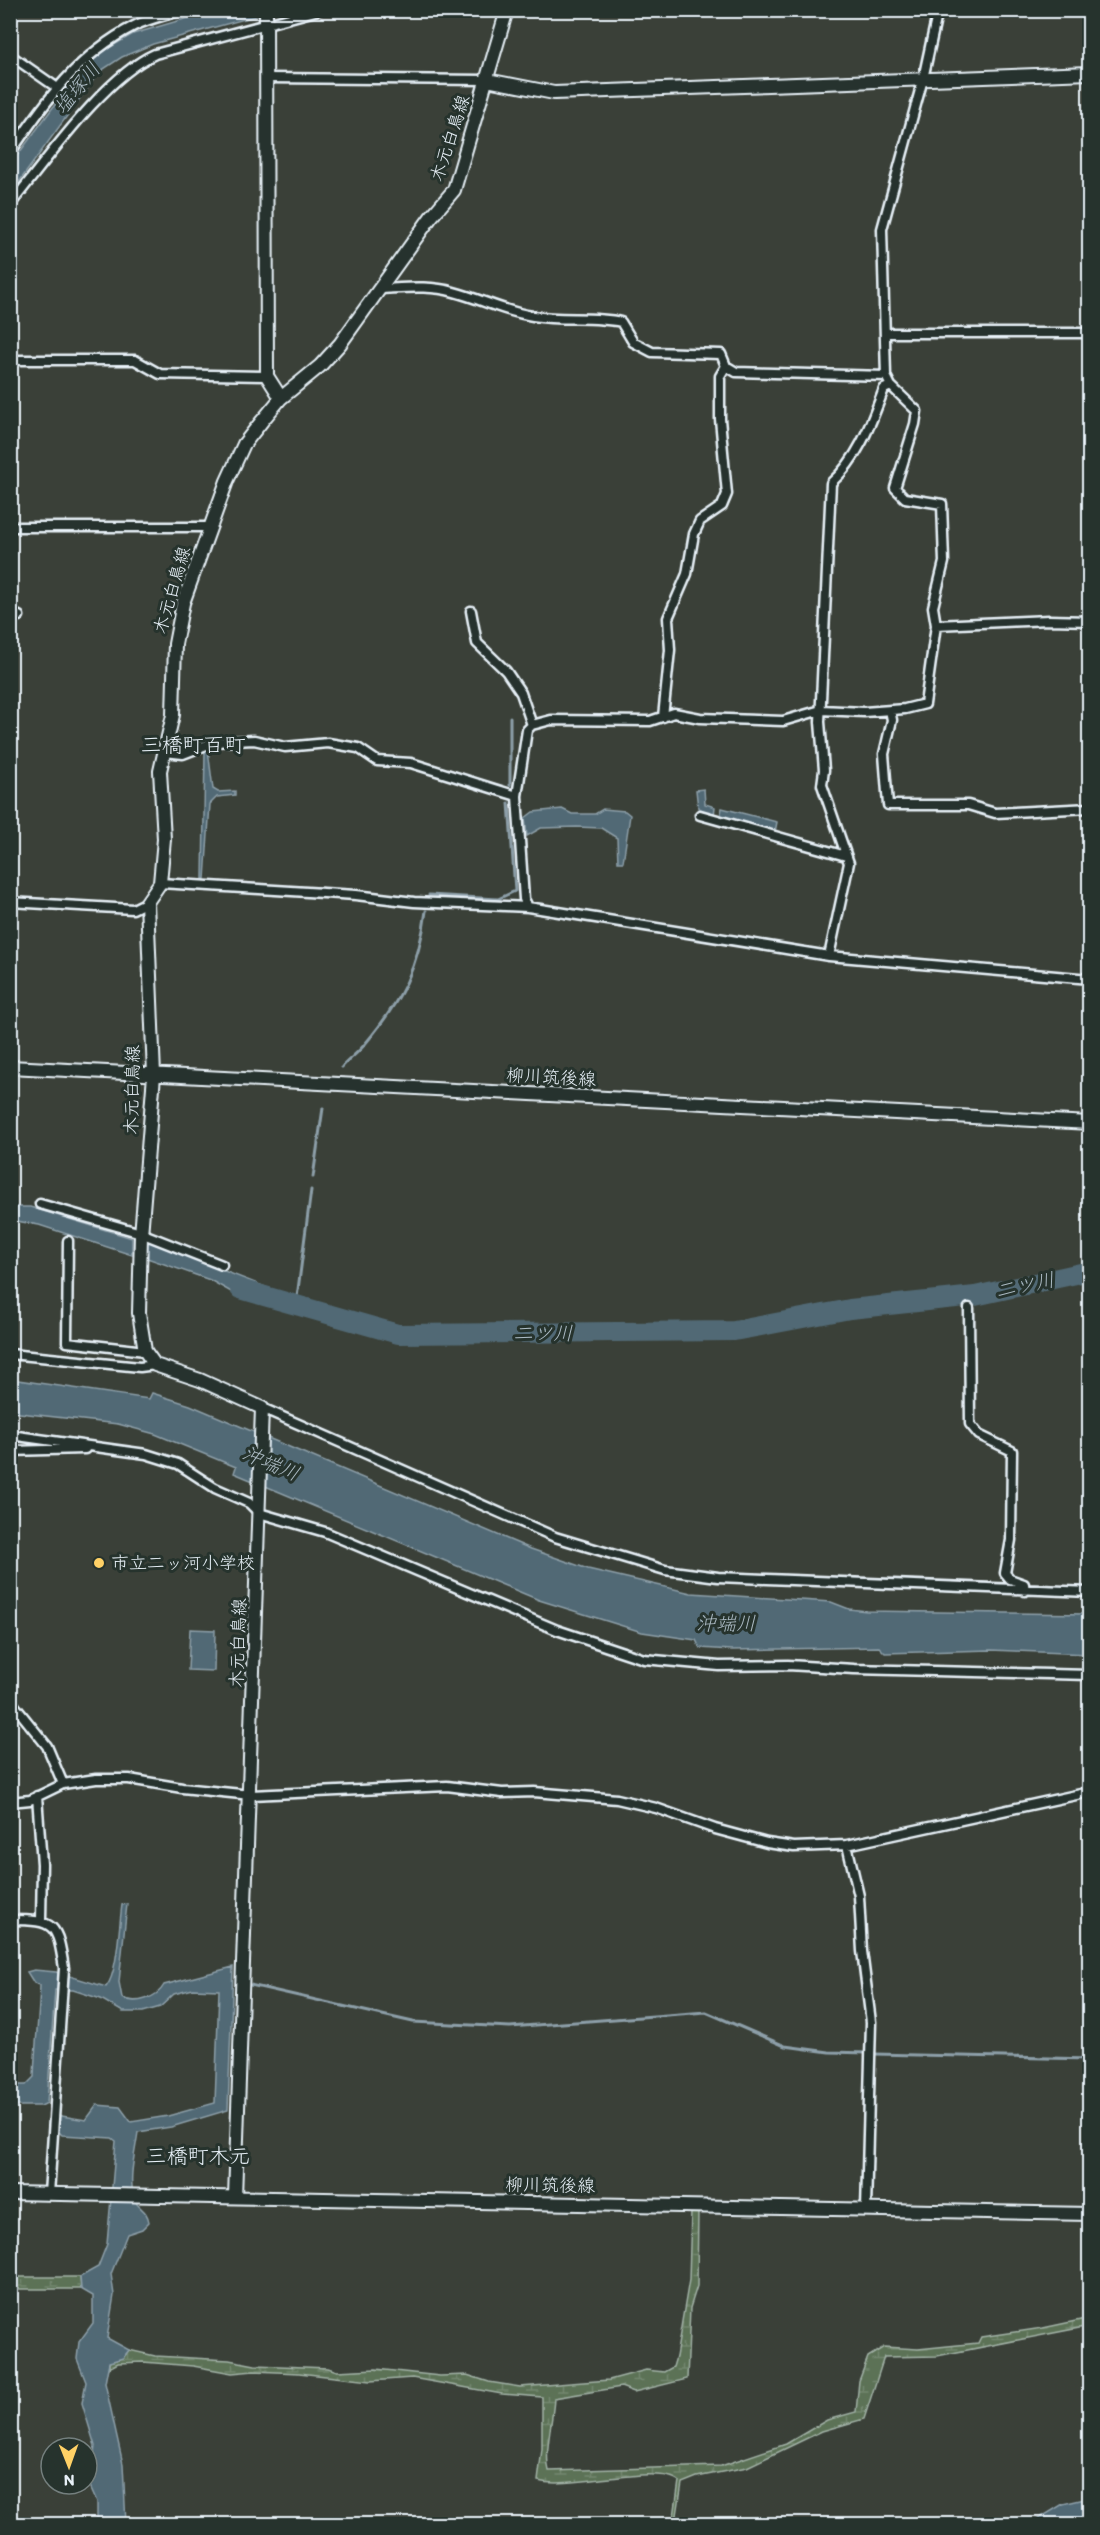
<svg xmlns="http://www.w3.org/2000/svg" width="1100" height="2535" font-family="Itim,'Klee One',sans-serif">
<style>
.wetland{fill:url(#wetland-marsh);stroke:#a2b2a7;stroke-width:1.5}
.water{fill:#516975;stroke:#8d9fa9;stroke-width:1.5}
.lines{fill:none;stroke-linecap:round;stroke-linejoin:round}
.stream{stroke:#8d9fa9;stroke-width:3}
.river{stroke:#516975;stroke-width:20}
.street-casing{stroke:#e8f1f8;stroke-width:13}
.secondary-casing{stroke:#e8f1f8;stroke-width:16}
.street{stroke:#26332d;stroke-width:8}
.secondary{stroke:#26332d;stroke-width:12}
.poi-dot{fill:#ffd166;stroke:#26332d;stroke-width:2}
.labels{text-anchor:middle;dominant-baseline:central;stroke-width:6;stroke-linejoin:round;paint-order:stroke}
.street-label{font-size:18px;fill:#e8f1f8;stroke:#26332d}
.poi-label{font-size:18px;fill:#e8f1f8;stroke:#26332d;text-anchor:start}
.water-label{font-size:20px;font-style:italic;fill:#acbbc4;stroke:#26332d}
.quarter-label{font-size:21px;fill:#e8f1f8;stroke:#26332d}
</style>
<defs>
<pattern id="wetland-marsh" width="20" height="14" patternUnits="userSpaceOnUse" patternTransform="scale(1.5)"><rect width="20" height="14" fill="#5c7256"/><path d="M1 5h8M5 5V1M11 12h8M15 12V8" fill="none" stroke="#73876f"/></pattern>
</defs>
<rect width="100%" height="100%" fill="#3a4038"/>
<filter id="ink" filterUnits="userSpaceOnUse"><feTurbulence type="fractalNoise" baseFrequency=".0167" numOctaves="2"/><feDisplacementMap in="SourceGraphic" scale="12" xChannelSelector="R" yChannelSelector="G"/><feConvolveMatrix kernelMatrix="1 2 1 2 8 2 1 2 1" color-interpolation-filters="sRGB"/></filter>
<g filter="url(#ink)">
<!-- wetland -->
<path class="wetland" d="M691,2212H698L697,2286L690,2308L687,2379L634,2392L621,2387L554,2398C553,2420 544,2452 549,2471L721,2466L786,2444L827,2420L856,2412L859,2381L868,2357L884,2347L918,2349L978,2343L981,2337L1043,2328L1090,2318L1089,2326L937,2356L884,2357L864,2419L822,2431L747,2467L697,2477L682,2483L677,2515L679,2524H673L679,2481C658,2463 570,2490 538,2481L542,2449V2397L502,2394L412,2378L370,2381L299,2373L254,2371L232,2373L193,2366L143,2362L118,2363L109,2368V2362L123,2358L129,2350L155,2356L229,2360L255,2365L328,2368L337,2371L376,2369L440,2376L467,2375L489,2382L520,2387L609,2380L646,2370L664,2372L673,2367L676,2357L689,2280Z
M11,2277H80L81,2289H11Z"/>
<!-- water -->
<path class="water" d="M212,11H274L153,44L122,57L99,72L11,193V164L88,60L133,34Z
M208,750L213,789L218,792L235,791V795L217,797L210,804L205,879H203C204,836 204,794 205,751Z
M704,789L705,804L715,807L714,815L698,808L696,790Z
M722,808L777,822L775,832L720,818Z
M562,809L572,814H595L603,809L625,811L630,815L623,862H618L617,838L601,828L577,827L541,828L527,836L525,818L533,812Z
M10,1207H30L132,1238V1255L39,1225L11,1220Z
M147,1241L268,1288L264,1302L233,1293L210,1280L147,1258Z
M11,1379L149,1399L152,1393L190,1405L531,1549L588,1569L691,1593L831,1602L849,1609L867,1611L1089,1614V1654L991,1650L885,1653L879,1647L732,1650L700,1648L696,1640L642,1632L539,1600L234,1473L236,1467L155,1434L118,1424L11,1412Z
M190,1629L215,1630L214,1671L188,1670Z
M127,1904L119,1982L122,1998C136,2005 157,1998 164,1985L233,1967L228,2110L171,2127L138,2132C135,2154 128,2178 134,2199C138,2209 147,2209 149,2222L142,2229L127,2234L111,2274L114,2295L107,2338L129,2350L123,2358L109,2362L105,2383L123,2464L126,2524H97V2502L90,2486L95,2446L82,2403L86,2382L77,2359L79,2342L93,2323V2296L81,2289L80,2277L98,2267L107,2244L116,2141L112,2138L62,2135L56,2129L55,2115L86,2120L97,2105L120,2107L131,2122L168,2116L215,2103L219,1990L193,1989L174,1994L160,2007L143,2012H123L101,1999L73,1990H55L47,2103L41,2106H11L10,2085H26L34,2077C35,2046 39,2016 40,1985L34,1983L27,1972L34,1970L56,1972L106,1987C118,1973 119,1924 122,1905Z
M1089,2498V2518L1079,2524H1030L1063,2504Z"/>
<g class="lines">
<!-- stream -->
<path class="stream" d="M510,785V717
M429,895L498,899L515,891L509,803
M342,1067C349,1059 358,1053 365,1044C401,1001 419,967 426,911
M313,1177L323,1108
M296,1305L311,1190
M246,1984L413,2022L510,2027L706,2012L785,2046L829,2052L868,2053
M874,2054L1090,2059"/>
<!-- river -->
<path class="river" d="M240,1289L398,1334L734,1331L850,1309L975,1296L1090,1271"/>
<!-- street casing -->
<g class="street-casing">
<path id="street" d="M10,55L56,87
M266,78L487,80
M10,153C46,101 76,56 134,26C148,19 167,15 182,10
M10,205C46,161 105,76 155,54L319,10
M380,289C405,288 429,285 454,292C481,299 505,312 533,316C563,321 592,316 621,322L633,342L652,352L721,354L726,366L736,372L886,376
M887,333H1090
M10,360H135L160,374L267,376
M10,527H210
M471,611L477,643L506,671L521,693L532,725
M10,613L19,616
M936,625L1049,620L1090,621
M890,710L892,720L884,754L888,805H968L995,813L1090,808
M663,717L670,650L668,618L687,574L694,534L700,521L722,506L727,494L720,419V376L726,366
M165,752L183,754L214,742L254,740L285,747L328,743L358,748L377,761L411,763L517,796
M700,815L846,856
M160,883L356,895L414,902L528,907L829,956L1090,979
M10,902L133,909L147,902
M528,907L524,899L517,796L527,730L532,725L551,720L650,721L674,713L700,718L783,721L821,710L864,712L905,709L925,704L936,625L933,607L944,562L942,504L905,498L895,488L915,424L917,411L891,386
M829,956L849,863L822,785L824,770L820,722L831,483C859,458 871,423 884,389L891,386L886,376L882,229L923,79L938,10
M40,1204L141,1233L222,1265
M68,1241L67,1342L145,1351
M969,1308L970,1424L979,1435L1012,1451L1011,1540L1005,1573L1010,1579L1024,1584L1025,1591
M10,1354L140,1367L155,1365
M262,1408L555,1537L665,1570L718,1577L1090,1592
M10,1435L146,1454L178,1464L215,1488L249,1503L259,1513L325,1532L557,1630L644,1659L719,1666L788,1665L854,1669L1090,1675
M10,1451L85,1449
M10,1700L47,1746L63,1784
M37,1796L42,1864L41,1920
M10,1802L30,1800L63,1784L96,1779H129L182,1788L251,1795L447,1786L502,1793L534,1792L617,1799L656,1808L715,1829L767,1843L794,1847L847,1845L1090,1792
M847,1845L859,1896L862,1951L871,2022L866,2210
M10,1920C56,1920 57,1924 64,1968L49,2194"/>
</g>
<!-- secondary casing -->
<g class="secondary-casing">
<path id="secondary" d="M266,10L267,376L281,398
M487,80L554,93L1090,73
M10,1067L1090,1123
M10,2193L1090,2214
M235,2197L262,1408L200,1380L155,1365L145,1351L139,1313L141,1235L154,1075L147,902L160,883L164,839L160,771L173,715L175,644L183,603L227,481L244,444L262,421L281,398L320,366L340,344L431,217L454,190L507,10"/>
</g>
<!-- street -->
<use href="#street" class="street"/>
<!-- secondary -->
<use href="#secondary" class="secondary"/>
</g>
</g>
<!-- markers -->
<circle class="poi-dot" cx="99" cy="1563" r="6"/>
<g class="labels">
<!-- street labels -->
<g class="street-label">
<text transform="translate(450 138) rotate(-72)">木元白鳥線</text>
<text transform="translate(172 590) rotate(-74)">木元白鳥線</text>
<text transform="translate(551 1077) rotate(3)">柳川筑後線</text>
<text transform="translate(132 1090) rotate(-89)">木元白鳥線</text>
<text transform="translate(238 1643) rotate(-88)">木元白鳥線</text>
<text transform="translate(550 2185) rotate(1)">柳川筑後線</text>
</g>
<!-- poi labels -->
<g class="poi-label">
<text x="111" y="1563">市立二ッ河小学校</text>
</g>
<!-- water labels -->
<g class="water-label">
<text transform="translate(77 88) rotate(-51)">塩塚川</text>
<text transform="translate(1025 1285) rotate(-12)">二ツ川</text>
<text x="543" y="1333">二ツ川</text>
<text transform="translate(271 1463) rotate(23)">沖端川</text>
<text x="726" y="1623">沖端川</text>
</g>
<!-- quarter labels -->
<g class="quarter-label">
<text x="193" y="744">三橋町百町</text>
<text x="198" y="2155">三橋町木元</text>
</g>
</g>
<!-- margin -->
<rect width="1100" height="2535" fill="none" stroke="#26332d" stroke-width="36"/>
<rect x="18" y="18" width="1064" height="2499" fill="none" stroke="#e8f1f8" stroke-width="2" filter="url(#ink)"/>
<!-- north arrow -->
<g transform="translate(69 2466) rotate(179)"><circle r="28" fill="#26332d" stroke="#747f7e" stroke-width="1.5"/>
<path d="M0-4.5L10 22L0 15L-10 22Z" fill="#ffd166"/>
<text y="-9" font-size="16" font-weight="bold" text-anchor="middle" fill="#e8f1f8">N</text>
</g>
</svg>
